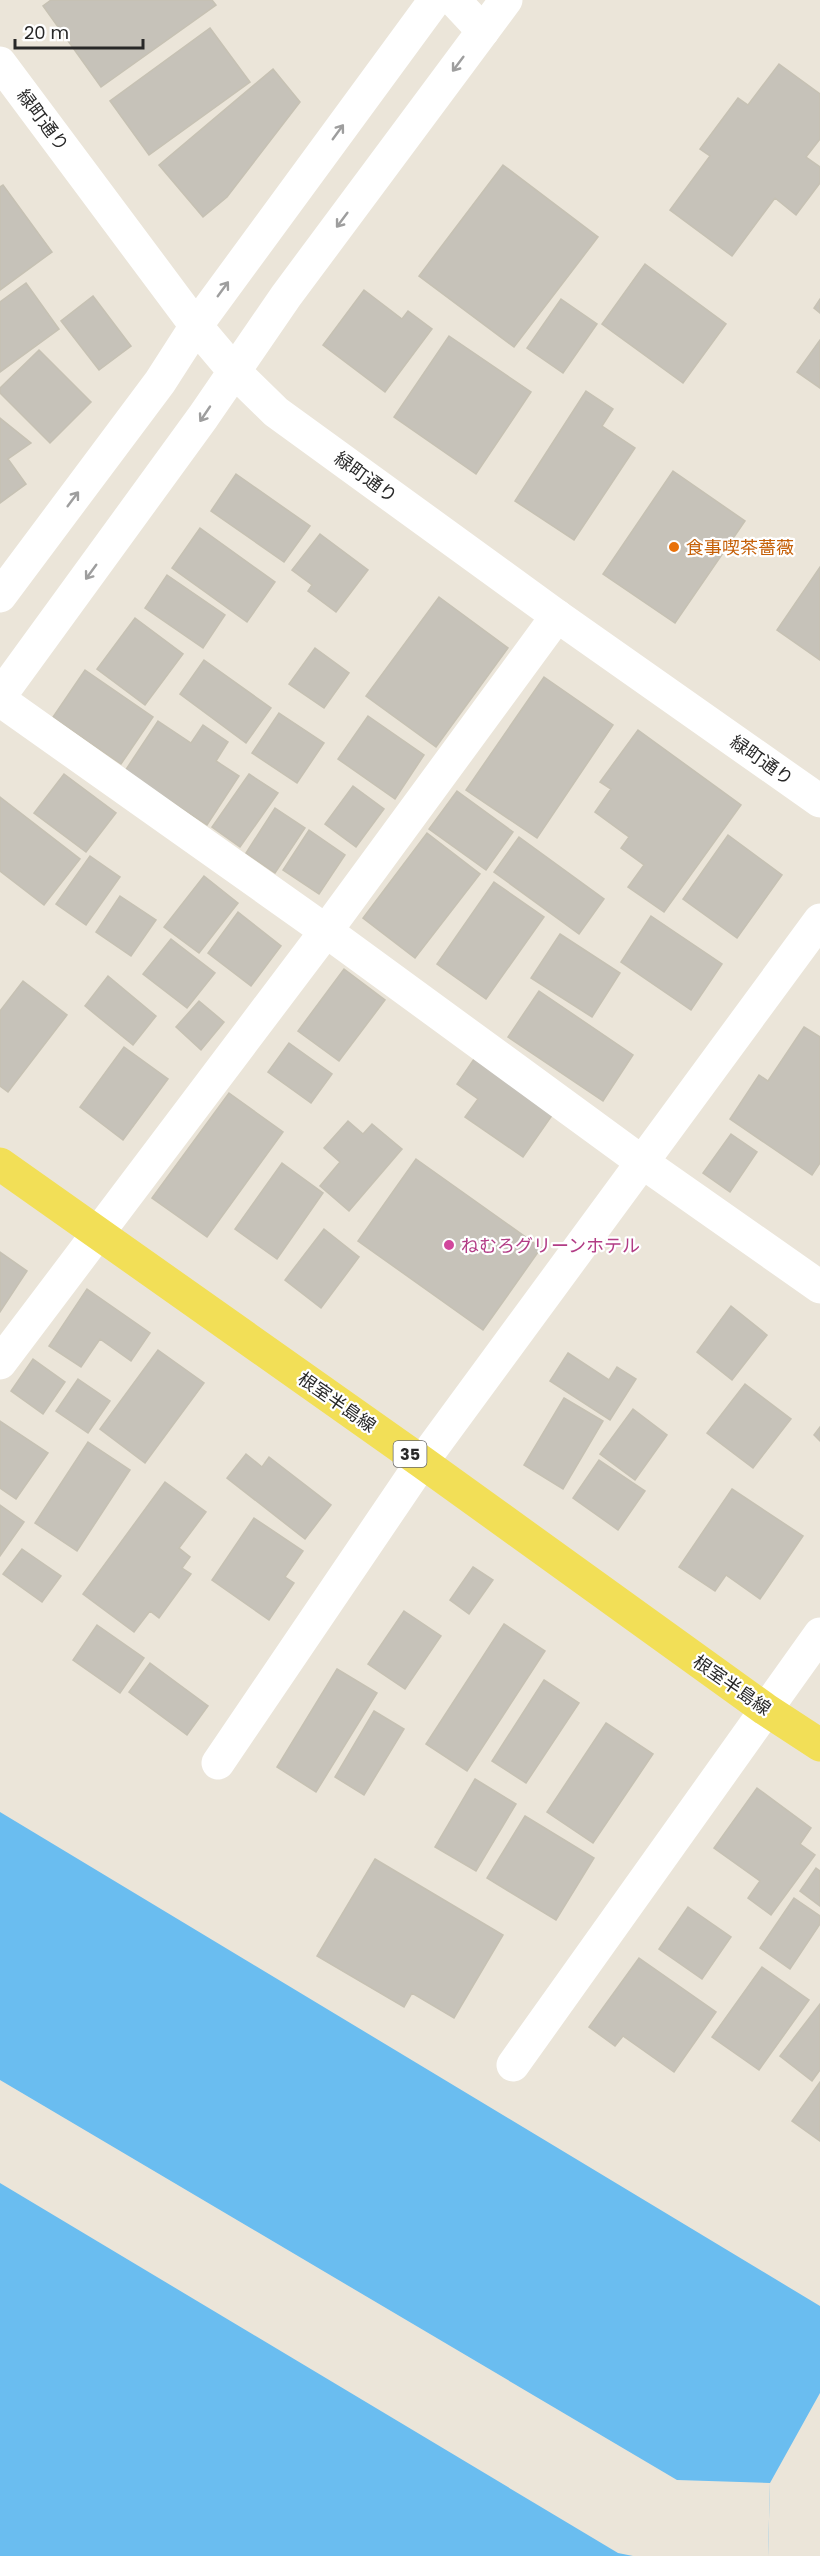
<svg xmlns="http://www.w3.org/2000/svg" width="820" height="2556" font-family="Poppins,'Noto Sans JP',sans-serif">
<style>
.water{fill:#6abdf0}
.pier{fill:#ebe5d9}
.building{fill:#c6c2b9;stroke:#c6c1b3;stroke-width:1.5}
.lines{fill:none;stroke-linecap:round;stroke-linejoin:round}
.minor{stroke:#fff;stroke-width:33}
.tertiary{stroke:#fff;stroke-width:33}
.primary{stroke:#f2df57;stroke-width:33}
.oneway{stroke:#9e9e9e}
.food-dot{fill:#e8710a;stroke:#fff;stroke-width:2}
.hotel-dot{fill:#d1479c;stroke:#fff;stroke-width:2}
.labels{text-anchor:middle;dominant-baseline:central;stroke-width:4.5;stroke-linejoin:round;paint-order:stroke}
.shield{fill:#fff;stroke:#686868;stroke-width:1.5}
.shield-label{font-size:16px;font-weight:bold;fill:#282828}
.street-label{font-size:18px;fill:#282828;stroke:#fff}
.food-label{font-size:18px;fill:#c56008;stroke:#fff;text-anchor:start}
.hotel-label{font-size:18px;fill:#b23c85;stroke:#fff;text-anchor:start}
</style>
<rect width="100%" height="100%" fill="#ebe5d9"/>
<!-- water -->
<path class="water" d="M0,1812L820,2306V2393L770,2483L768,2556H0Z"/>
<!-- pier -->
<path class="pier" d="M0,2080L677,2480L770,2483L768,2556H633L618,2553L0,2183Z"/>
<!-- building -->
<path class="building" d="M51,0H212L216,5L101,87L43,6Z
M210,28L250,82L149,155L110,101Z
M779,64L820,94V139L806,157L820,167V183L796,215L775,198L732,256L670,210L710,156L700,149L738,98L748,105Z
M273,69L300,102L227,197L203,217L159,165Z
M503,165L598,237L514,347L419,276Z
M3,185L52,252L0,290V187Z
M645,264L726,324L683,383L602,324Z
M26,283L59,329L0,372V302Z
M364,290L402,319L408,311L432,329L385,392L323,345Z
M93,296L131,346L99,370L61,321Z
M561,299L597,324L563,373L527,348Z
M820,299V313L814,308Z
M449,336L531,392L476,474L394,417Z
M820,340V388L797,372Z
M39,350L91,402L50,443L0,393V388Z
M586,391L613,409L602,426L635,448L574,540L515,501Z
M0,418L31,443L8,459L26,484L0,503Z
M673,471L745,521L675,623L603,574Z
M236,474L310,526L284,562L211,511Z
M200,528L275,582L247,622L172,568Z
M320,534L368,570L336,612L308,591L312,585L292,570Z
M820,567V660L777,630Z
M167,575L225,615L203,648L145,608Z
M439,597L508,648L436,747L366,696Z
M135,618L183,654L145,705L97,669Z
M315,648L349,673L324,708L289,684Z
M204,660L271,708L246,743L180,694Z
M85,670L153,717L121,764L53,717Z
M544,677L613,725L537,838L466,790Z
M279,713L324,743L297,783L252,753Z
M368,716L424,755L395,799L338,759Z
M158,721L191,743L203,725L228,742L216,761L239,776L207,825L125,771Z
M638,730L741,805L664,912L628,887L644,865L621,848L629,837L595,812L611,789L600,782Z
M64,774L116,813L86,852L34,813Z
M249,774L278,793L240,847L212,827Z
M353,786L384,809L356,847L325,824Z
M457,791L513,832L486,870L429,829Z
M0,797L80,859L44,905L0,871Z
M275,808L305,828L275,873L246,853Z
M309,830L345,855L319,894L283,870Z
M427,833L480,874L415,958L363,918Z
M728,835L782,875L737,938L683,899Z
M519,837L604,899L579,934L494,872Z
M90,856L120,877L86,925L56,904Z
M204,876L238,903L199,953L164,927Z
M494,882L544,917L486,999L437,964Z
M120,896L156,920L131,956L96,932Z
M238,912L281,946L251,986L208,953Z
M651,916L722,964L691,1010L621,962Z
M560,934L620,973L592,1017L531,978Z
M171,939L215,973L187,1008L143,974Z
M344,969L385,1000L339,1061L298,1031Z
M108,976L156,1016L133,1045L85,1006Z
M23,981L67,1015L8,1092L0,1086V1011Z
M539,991L633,1055L603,1101L508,1037Z
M199,1001L224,1022L201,1050L176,1027Z
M804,1027L820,1037V1163L812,1175L730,1119L759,1075L768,1081Z
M289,1043L332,1074L311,1103L268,1072Z
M124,1047L168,1079L123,1140L80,1107Z
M474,1059L553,1114L523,1157L465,1117L478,1099L457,1084Z
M229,1093L283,1132L207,1237L152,1198Z
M348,1121L363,1134L372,1124L402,1149L349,1211L320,1186L340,1162L324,1148Z
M731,1134L757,1152L730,1192L703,1173Z
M416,1159L541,1248L483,1330L358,1241Z
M282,1163L323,1193L277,1259L235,1229Z
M324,1229L359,1257L321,1308L285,1280Z
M0,1252L27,1271L0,1312Z
M87,1289L150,1333L131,1361L100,1339L81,1367L49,1346Z
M731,1306L767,1335L732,1380L697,1352Z
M158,1350L204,1383L145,1463L100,1429Z
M568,1353L609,1380L617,1367L636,1379L610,1420L550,1381Z
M33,1359L65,1382L43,1414L11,1391Z
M78,1379L110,1401L88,1433L56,1411Z
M745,1384L791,1419L753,1468L707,1433Z
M564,1398L603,1421L563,1489L524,1465Z
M633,1409L667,1435L635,1480L600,1454Z
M0,1421L48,1453L16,1499L0,1488Z
M820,1427V1441L814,1435Z
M88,1442L130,1470L77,1551L35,1523Z
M246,1454L262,1467L269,1457L331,1505L305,1539L227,1478Z
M599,1460L645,1491L618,1530L573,1498Z
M165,1482L206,1512L179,1548L190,1557L182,1568L191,1574L159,1618L150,1611L134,1632L83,1594Z
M732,1489L803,1536L760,1599L726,1575L715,1591L679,1567Z
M0,1505L24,1522L0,1556Z
M254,1518L303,1551L285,1577L294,1583L269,1620L212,1580Z
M22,1549L61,1576L42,1602L3,1574Z
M473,1567L493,1580L469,1614L450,1600Z
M404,1611L441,1636L405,1689L368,1664Z
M504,1624L545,1651L467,1771L426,1744Z
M97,1625L144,1658L120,1693L73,1660Z
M150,1663L208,1706L187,1735L129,1692Z
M337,1669L377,1693L316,1792L277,1767Z
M544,1680L579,1703L526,1783L492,1761Z
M374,1711L404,1729L364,1795L335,1777Z
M606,1723L653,1754L593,1843L547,1812Z
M475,1779L516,1804L476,1871L435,1847Z
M757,1788L811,1828L800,1844L815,1855L771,1915L748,1898L760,1881L714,1848Z
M525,1816L594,1858L556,1920L487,1878Z
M375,1859L503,1935L454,2018L412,1993L404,2007L317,1956Z
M816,1868L820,1871V1906L800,1891Z
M794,1898L820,1916V1924L790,1969L760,1948Z
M688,1907L731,1937L702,1979L659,1949Z
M639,1958L716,2012L674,2072L623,2036L615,2046L589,2027Z
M762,1967L809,2000L759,2070L712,2037Z
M820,2004V2070L812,2081L780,2056Z
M820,2082V2141L792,2121Z"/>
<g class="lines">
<!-- minor -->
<path class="minor" d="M454,0L483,31
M0,700L326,931L642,1162L820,1287
M0,1363L326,931L557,616
M218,1763L422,1462L820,920"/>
<!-- tertiary -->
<path class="tertiary" d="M0,63L196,326L234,371L276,412L557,616L820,801
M0,596L160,382L196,326L435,0
M0,696L203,417L286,296L506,0
M513,2065L820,1634"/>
<!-- primary -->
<path class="primary" d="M0,1164L422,1462L765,1709L820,1745"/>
</g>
<!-- one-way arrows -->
<defs><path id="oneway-shaft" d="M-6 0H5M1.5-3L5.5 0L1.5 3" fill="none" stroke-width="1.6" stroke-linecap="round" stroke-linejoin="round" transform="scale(1.5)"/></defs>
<g class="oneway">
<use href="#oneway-shaft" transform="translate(458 64) rotate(127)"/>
<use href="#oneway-shaft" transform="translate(338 132) rotate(-54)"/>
<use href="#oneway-shaft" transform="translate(342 220) rotate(127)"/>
<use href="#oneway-shaft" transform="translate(223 289) rotate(-54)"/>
<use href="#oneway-shaft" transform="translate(205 414) rotate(124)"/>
<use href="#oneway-shaft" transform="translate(73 499) rotate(-53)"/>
<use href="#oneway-shaft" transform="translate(91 572) rotate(126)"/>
</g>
<!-- markers -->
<circle class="food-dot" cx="674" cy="547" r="6"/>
<circle class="hotel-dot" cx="449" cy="1245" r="6"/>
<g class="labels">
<!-- shield labels -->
<rect class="shield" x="393.5" y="1441" width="33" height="26" rx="4.5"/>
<g class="shield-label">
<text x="410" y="1454">35</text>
</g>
<!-- street labels -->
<g class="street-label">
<text transform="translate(43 120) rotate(53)">緑町通り</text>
<text transform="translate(366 477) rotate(36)">緑町通り</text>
<text transform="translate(762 760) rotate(35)">緑町通り</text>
<text transform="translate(337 1402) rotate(35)">根室半島線</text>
<text transform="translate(732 1685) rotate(35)">根室半島線</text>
</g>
<!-- food labels -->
<g class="food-label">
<text x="686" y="547">食事喫茶薔薇</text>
</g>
<!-- hotel labels -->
<g class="hotel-label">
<text x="461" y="1245">ねむろグリーンホテル</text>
</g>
</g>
<!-- scale -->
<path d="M15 39v9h128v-9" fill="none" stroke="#282828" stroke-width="3"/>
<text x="24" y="39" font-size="18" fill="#282828" stroke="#ffffff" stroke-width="4.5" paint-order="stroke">20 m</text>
</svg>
